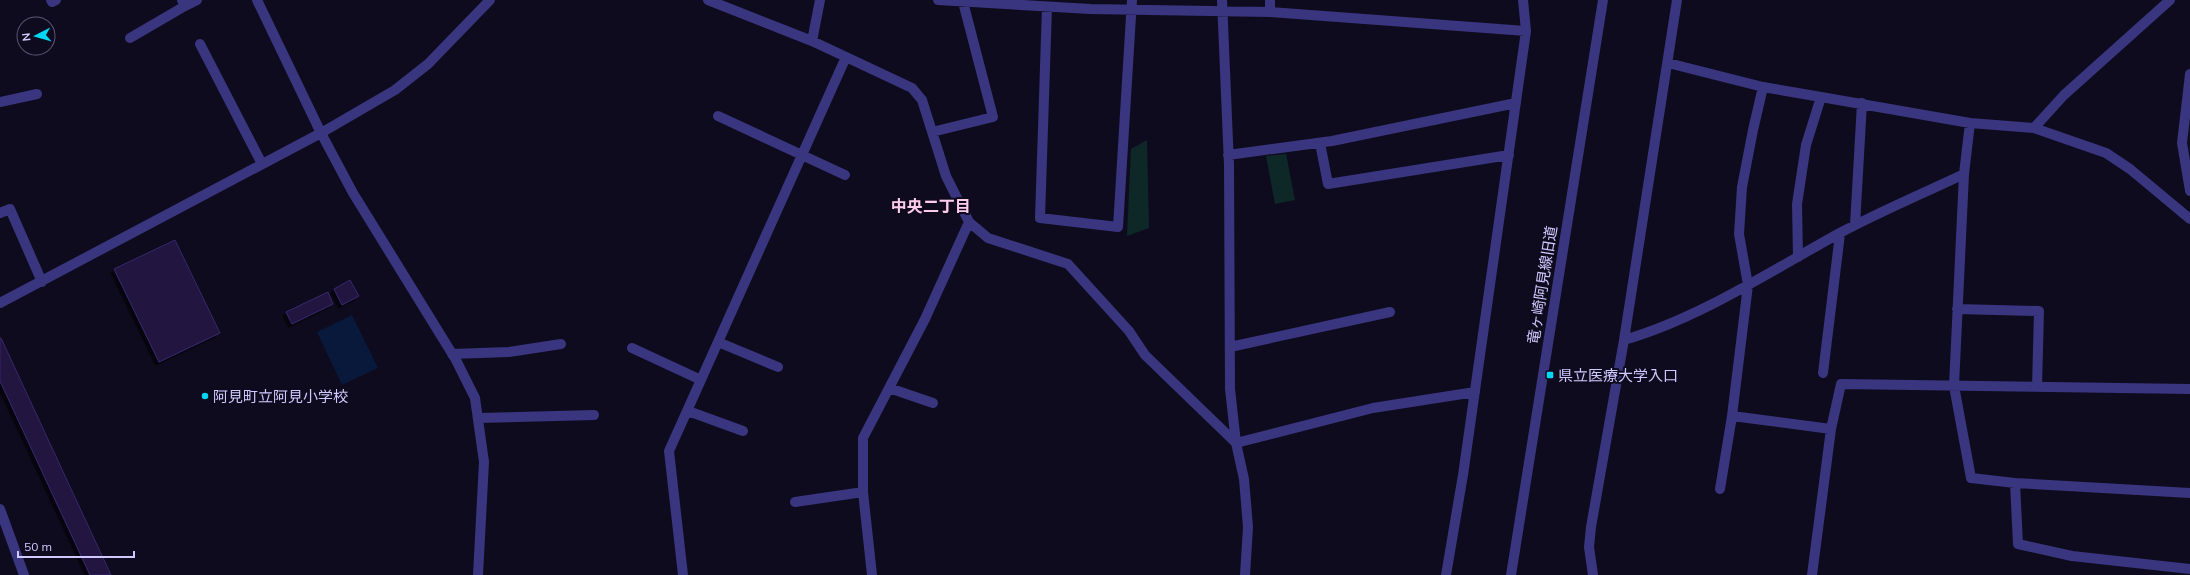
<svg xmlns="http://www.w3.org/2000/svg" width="2190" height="575" font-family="Mulish,'Noto Sans JP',sans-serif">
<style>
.green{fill:#0e2828}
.water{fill:#08193b}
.building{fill:#201740;stroke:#37296c;filter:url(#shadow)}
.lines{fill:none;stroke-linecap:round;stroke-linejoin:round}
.minor{stroke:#39357f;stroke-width:10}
.poi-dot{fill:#00d7f4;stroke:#0f0b1e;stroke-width:1.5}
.labels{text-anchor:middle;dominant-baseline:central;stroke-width:4;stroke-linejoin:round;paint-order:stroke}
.street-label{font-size:15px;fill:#d0c9ff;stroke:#0f0b1e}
.poi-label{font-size:15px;fill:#d0c9ff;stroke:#0f0b1e;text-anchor:start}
.neighbourhood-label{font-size:16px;font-weight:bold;fill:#ffcbeb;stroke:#0f0b1e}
</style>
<defs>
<filter id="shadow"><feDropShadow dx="-3.5" dy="3.5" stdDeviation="0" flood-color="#0009"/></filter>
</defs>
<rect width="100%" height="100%" fill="#0f0b1e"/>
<!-- green -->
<path class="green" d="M1147,140L1149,228L1127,236L1131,149Z
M1286,154L1295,200L1275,204L1266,156Z"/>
<!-- water -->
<path class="water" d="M352,315L378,368L342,385L317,332Z"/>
<!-- building -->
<path class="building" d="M175,240L220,333L159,362L114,269Z
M350,280L359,296L342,305L334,289Z
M328,292L333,304L292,324L286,312Z
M0,338H1L111,575H90L0,381Z"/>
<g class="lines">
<!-- minor -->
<path class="minor" d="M51,0L52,2L56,0
M257,0L321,133L353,193L456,360L475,398L484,462L478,575
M708,0L812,41L912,88L922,100L946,176L969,222L988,238L1068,264L1129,331L1145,355L1236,443
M938,0L1090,9L1270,12L1526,31L1523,0
M1222,0L1229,165L1230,389L1236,443L1244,479L1248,527L1245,575
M185,6L197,0
M1047,7L1040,218L1118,227L1132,0
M1270,12V0
M130,38L185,6L182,0
M812,41L820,0
M200,44L262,164
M1668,63L1763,87L1821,97L1970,123L2034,128L2106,153L2130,169L2190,219
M2190,74L2182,143L2190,191
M1763,87L1753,130L1742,187L1739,234L1748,285L1732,416L1831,429
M0,102L37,94
M718,116L845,175
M1970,123L1964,174L1954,386L1971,478L2015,483L2018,544L2072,556L2190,569
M2034,128L2064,95L2170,0
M932,132L993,117L963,2
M1320,143L1328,184L1509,155
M1228,155L1332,141L1516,103
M0,213L10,209L42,282
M1855,225L1862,103
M1798,257L1797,204L1806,145L1821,97
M0,303L321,133L395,90L428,64L490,0
M1957,309L2039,311L2037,387
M1624,340C1698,319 1771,271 1838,234C1879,212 1922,194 1964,174
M718,342L778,367
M1230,347L1390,312
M632,348L701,380
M452,354L509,352L561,344
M1823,373L1840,234
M889,388L933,403
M688,411L743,431
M478,418L594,415
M1236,443L1373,408L1475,392
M2015,483L2190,493
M1720,489L1732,416
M795,502L863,492
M0,509L24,575
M683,575L669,451L846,57
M872,575L863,492V438L925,319L969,222
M1446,575L1463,475L1526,31
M1511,575L1603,0
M1593,575L1589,547L1591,527L1624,340L1677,0
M1812,575L1831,429L1841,384L2190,389"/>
</g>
<!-- markers -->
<g class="poi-dot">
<rect x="1546" y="371" width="8" height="8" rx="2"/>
<circle cx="205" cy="396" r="4"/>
</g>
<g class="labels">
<!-- street labels -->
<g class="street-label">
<text transform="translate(1542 285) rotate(-81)">竜ヶ崎阿見線旧道</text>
</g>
<!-- poi labels -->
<g class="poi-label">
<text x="1558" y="375">県立医療大学入口</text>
<text x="213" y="396">阿見町立阿見小学校</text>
</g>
<!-- neighbourhood labels -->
<g class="neighbourhood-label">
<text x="931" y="206">中央二丁目</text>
</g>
</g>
<!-- north arrow -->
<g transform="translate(36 36) rotate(264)"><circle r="19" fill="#0f0b1e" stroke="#5c5778"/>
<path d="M0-3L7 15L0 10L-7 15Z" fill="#00d7f4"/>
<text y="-6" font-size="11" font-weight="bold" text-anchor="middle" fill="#d0c9ff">N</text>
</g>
<!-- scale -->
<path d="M18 551v6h116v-6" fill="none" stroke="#d0c9ff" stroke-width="2"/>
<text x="24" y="551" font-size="12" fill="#d0c9ff" stroke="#0f0b1e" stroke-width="3" paint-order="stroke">50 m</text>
</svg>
